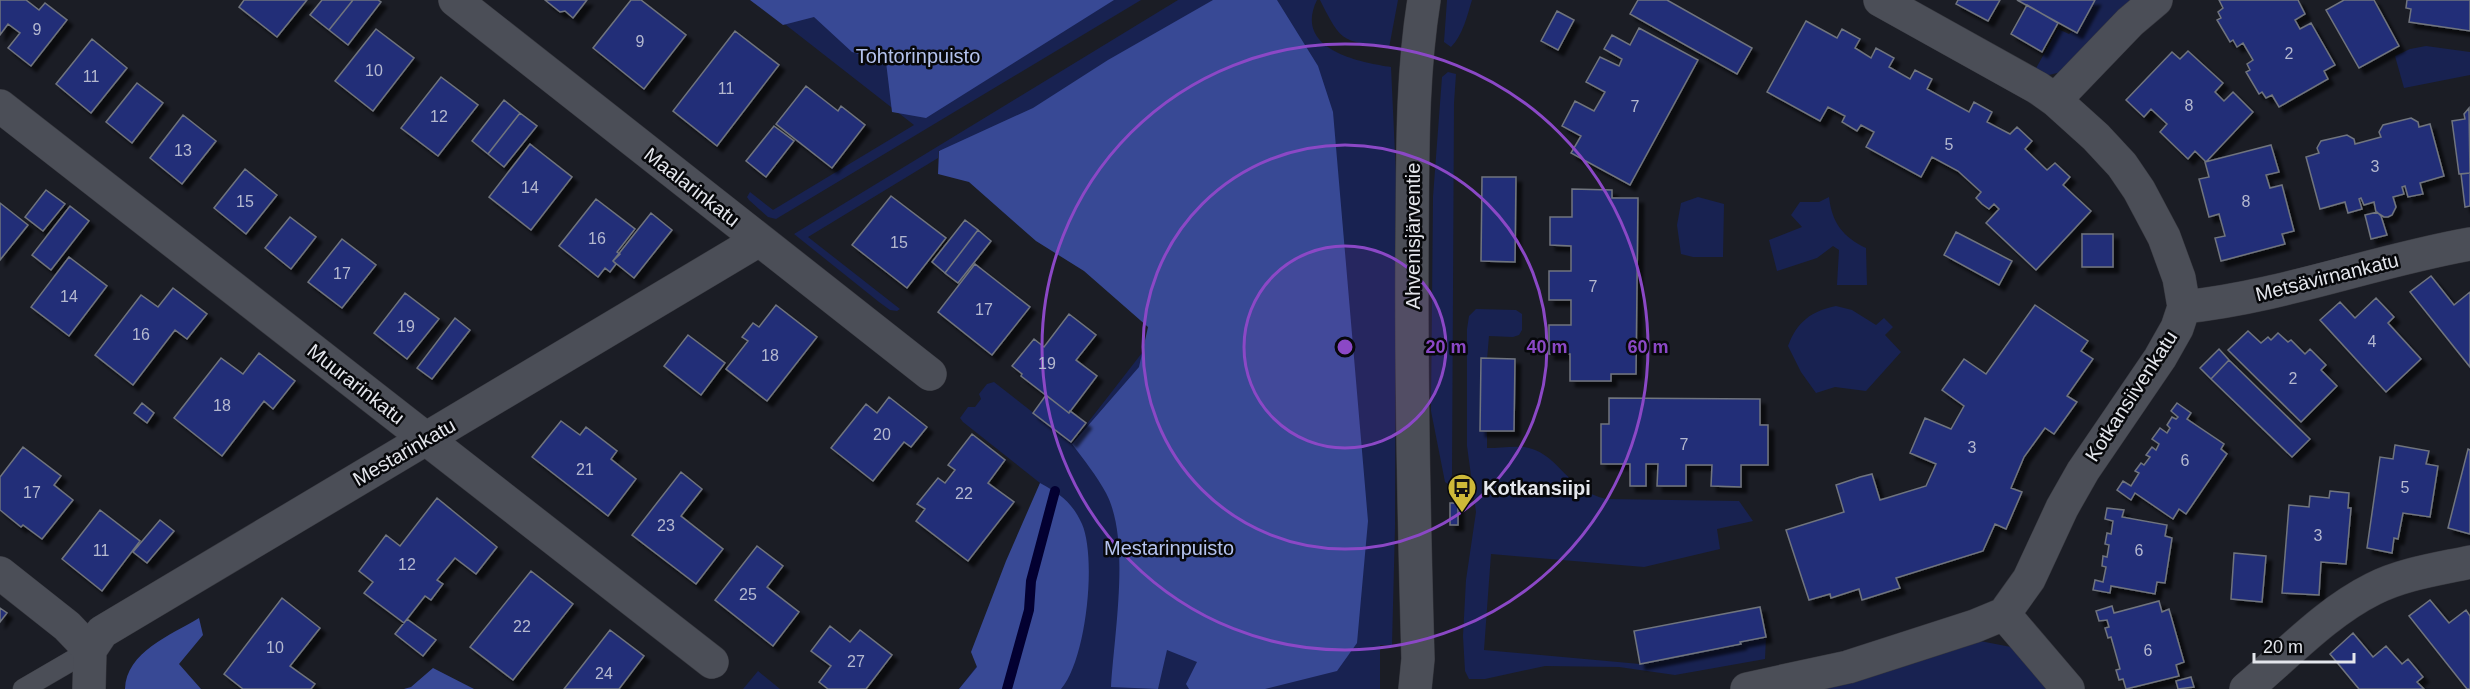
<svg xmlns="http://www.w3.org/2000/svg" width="2470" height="689" font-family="Helvetica,sans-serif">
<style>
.green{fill:#182251}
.forest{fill:#384995}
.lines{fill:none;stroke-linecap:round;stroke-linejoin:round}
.stream{stroke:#030031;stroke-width:10}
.building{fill:#232f78;stroke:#70747e;stroke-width:1.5;filter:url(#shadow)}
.lane-casing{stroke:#37383f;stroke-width:21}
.street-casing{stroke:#37383f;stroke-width:34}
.secondary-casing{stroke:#37383f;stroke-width:34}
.lane{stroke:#4b4e57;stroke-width:20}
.street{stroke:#4b4e57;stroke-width:33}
.secondary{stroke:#4b4e57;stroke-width:33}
.ring{fill:none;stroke:#8b48c6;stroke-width:3}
.labels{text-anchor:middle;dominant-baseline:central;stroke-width:5;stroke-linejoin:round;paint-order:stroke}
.number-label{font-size:16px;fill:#b4b8cf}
.park-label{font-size:20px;fill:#b5c3ee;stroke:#07080b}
.street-label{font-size:20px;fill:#e4e6ec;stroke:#07080b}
.poi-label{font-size:20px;font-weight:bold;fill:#e4e6ec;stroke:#07080b;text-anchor:start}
.centre{fill:#8b48c6;stroke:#07080b;stroke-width:3}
.ring-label{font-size:18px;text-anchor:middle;font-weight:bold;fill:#8b48c6;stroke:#07080b;stroke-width:5;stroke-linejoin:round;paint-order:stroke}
</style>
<defs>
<filter id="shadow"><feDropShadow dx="5.5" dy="5.5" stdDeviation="1.5" flood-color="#0009"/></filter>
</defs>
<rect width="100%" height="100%" fill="#1b1d25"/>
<!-- green -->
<path class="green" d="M754,0H1141L776,219L768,217L749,200L747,197L750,192L773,210L914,125Z
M1178,0H1317C1293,49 1358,62 1391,67L1396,176L1395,527L1392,645H1380V689H959L990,649L1040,483L963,422L960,418L968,407H975L981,399L979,394L987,384L994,382L1072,443L1166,322L939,150L938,158L808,237L900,309L897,311L890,310L879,302L794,234Z
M1320,0H1398L1389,48C1342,40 1342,44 1320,0Z
M1447,0H1472C1467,16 1463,35 1451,47L1444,42Z
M2095,0H2135L2061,72L2049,75L2035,70L2058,29L2069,34L2072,31L2077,33Z
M2426,46L2470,52V75L2404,88L2395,56L2410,49Z
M1448,72L1456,74L1454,103L1452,475L1448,484L1445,482L1431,411L1433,197L1442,77Z
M1698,197L1724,204L1723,257H1693L1681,254L1677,225L1681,203Z
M1829,197C1832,223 1843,237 1866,248L1867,285H1837L1839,250L1833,246L1817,258L1777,271L1769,240L1802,227L1791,215L1800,202H1819Z
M1836,306L1852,310L1876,325L1884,318L1893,327L1885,335L1901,352L1866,391L1835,387L1816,393L1801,372L1788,346C1797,322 1811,311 1836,306Z
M1476,309L1516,310L1522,314V330L1519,335L1513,337L1489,336L1481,431H1487V448C1500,448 1519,445 1529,448C1560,456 1567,490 1606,499L1739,501L1753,521L1717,529L1720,549L1644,567L1491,554L1484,650L1640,664L1741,644L1740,642L1766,637L1765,659L1675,675L1619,667L1545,666L1485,679H1469L1465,671L1463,636L1466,580L1476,512L1467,446V329L1469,316Z
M1980,641L2011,647L2050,689H1820Z
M758,671L780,689H743Z"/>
<!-- forest -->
<path class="forest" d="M750,0H1114L926,118L892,112L886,62L852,52L814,17L783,25Z
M1213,0H1277L1318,66L1333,112L1368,521L1357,643L1337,671L1265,689H1189L1186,684L1197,662L1167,650L1158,689L1111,687C1114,634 1131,540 1106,493C1097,476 1084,460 1072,444L1139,367L1148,327L1084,271L1036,241L969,182L938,174L939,151L1033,108L1108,60Z
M1040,483C1060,494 1072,502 1082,524C1097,559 1086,661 1061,689H959L977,667L971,652L1006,561Z
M199,618L203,635L179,664L201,689H125C126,652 171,635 199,618Z
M433,668L474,689H404L411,687Z"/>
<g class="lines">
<!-- stream -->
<path class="stream" d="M1007,689L1029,610L1031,581L1055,491"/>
</g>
<!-- building -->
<path class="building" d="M0,0H26L39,10L45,3L67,20L31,66L8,48L20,33L8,24L0,35Z
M244,0H307L277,37L239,7Z
M322,0H353L329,30L310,15Z
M353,0H378L381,2L348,45L329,30Z
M545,0H587L573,18L565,11L560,12Z
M631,0H641L686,35L644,89L593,48Z
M1638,0H1667L1752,48L1737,74L1630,14Z
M1958,0H2000L1988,21L1956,4Z
M2017,0H2095L2077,33Z
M2219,0H2298L2305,14L2295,20L2300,29L2311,23L2335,65L2324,71L2328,79L2279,107L2272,95L2266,98L2262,92L2259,94L2246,72L2250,70L2247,64L2253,60L2243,43L2237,47L2233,40L2230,42L2217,20L2221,18L2218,12L2223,8Z
M2344,0H2374L2399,46L2359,68L2326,10Z
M2407,0H2470V31L2409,22L2411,9L2406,8Z
M2027,5L2058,23L2042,52L2011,34Z
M1557,11L1574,20L1558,50L1541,41Z
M1806,21L1837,38L1842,29L1860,39L1855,48L1871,58L1876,48L1894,58L1889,67L1910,79L1915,70L1932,79L1927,89L1969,112L1974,102L1992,112L1987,122L2010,134L2017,127L2032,141L2025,149L2047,170L2055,163L2070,177L2063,185L2091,211L2036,270L1986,223L1999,209L1994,204L1989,209L1982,204L1976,198L1981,192L1958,171L1932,157L1921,177L1866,147L1874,132L1861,125L1857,131L1842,122L1845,116L1828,107L1820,121L1767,92Z
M1639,28L1698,60L1630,185L1571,153L1581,136L1562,126L1575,101L1594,111L1605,92L1586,82L1600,57L1619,66L1622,59L1604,49L1612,35L1630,45Z
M376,29L414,58L373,111L335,81Z
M735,31L779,65L717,146L673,111Z
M92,39L127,68L91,113L56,84Z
M2188,51L2223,83L2215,92L2224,101L2233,92L2253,112L2206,162L2195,151L2188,159L2160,132L2167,124L2151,109L2144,117L2126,100L2172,52L2180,59Z
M441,77L478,105L438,156L401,128Z
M137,83L163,103L132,143L106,122Z
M806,86L838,111L841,106L865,125L832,168L776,124Z
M504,100L520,113L488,154L472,141Z
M2469,108L2470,173L2459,174L2452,121L2465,119L2464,114Z
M520,113L537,126L504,167L488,154Z
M183,115L216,141L182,184L150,158Z
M2411,118L2418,122L2419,127L2430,124L2444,176L2420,183L2423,194L2408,197L2405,186L2402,187L2404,194L2393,197L2396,207L2392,215L2388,217H2384L2376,212L2374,202L2364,205L2361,198L2359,199L2362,209L2348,213L2345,202L2320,209L2306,157L2319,153L2317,148L2321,141L2347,135L2354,139L2355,144L2381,137L2379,132L2383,125Z
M774,126L794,141L766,177L746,161Z
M530,144L572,177L531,230L489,197Z
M2271,145L2279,172L2266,175L2270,188L2282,185L2294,231L2282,234L2285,244L2221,261L2215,238L2225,236L2219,214L2209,217L2199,179L2209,177L2205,162Z
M245,169L277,195L246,234L214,208Z
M2470,173V206L2465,207L2461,174Z
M1482,177H1516L1515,262L1481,261Z
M1572,189L1612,190V198H1638L1636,374H1611V381H1570V354H1549V325H1571V300H1549V271H1571V246L1550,245V217H1572Z
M46,190L65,204L43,231L25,217Z
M891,196L946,238L907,288L852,245Z
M596,199L635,229L617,252L620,254L613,261L616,264L610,272L605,268L598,277L559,246Z
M0,203L28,225L0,260Z
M70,206L89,221L51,270L32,255Z
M2377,212L2381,216L2387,235L2371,239L2365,215Z
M651,213L672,230L634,278L613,261Z
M290,217L316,237L291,269L265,248Z
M965,220L978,230L945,273L932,262Z
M978,230L991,241L958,283L945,273Z
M1956,232L2012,261L1999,285L1944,255Z
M2082,234H2113V267H2082Z
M342,239L376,265L342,308L308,282Z
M69,257L107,286L69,336L31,307Z
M975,264L1030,307L992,355L938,312Z
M2431,276L2454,305L2470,292V367L2410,292Z
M173,288L207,314L187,339L175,330L133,385L95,355L141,295L158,307Z
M405,293L439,319L407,359L374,333Z
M2376,298L2394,317L2388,323L2421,359L2386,392L2320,320L2340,302L2355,318Z
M776,305L817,337L767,401L726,369L748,341L742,337L753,323L759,327Z
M2035,305L2088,341L2081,351L2093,359L2067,396L2077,402L2054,434L2045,428L2024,457L2011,488L2022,492L2006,529L1995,524L1983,551L1896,578L1900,588L1862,600L1859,589L1831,598L1830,594L1809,600L1786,530L1844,512L1836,485L1860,477L1872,474L1880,500L1926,486L1936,464L1910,453L1925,418L1951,429L1964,406L1942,390L1964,359L1986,374Z
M1069,314L1096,335L1076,360L1097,376L1069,413L1021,376L1022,374L1012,366L1034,339L1044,347Z
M455,318L470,330L432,379L417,368Z
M2248,331L2261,343L2268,337L2271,340L2278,333L2288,342L2291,340L2305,354L2310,349L2326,365L2321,370L2337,386L2301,422L2228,350Z
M688,335L725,363L701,395L664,366Z
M2219,349L2229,360L2211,379L2200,368Z
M259,353L295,381L273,409L264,401L222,456L174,418L221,358L243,374Z
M1481,358L1515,359L1514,431H1480Z
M2229,360L2310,439L2292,457L2211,379Z
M1046,395L1069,413L1070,411L1086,423L1071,442L1033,413Z
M889,397L927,427L911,447L904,442L873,481L831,448L866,404L877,413Z
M1609,398L1760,399V425H1768V465H1741V487L1711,486L1712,465H1686V486H1657L1658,464H1646V486H1630V464H1601V424H1609Z
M142,403L154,413L147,423L134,413Z
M2177,403L2191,413L2187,419L2224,444L2221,449L2227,454L2186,514L2179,509L2173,519L2135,493L2131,500L2117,490L2123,481L2131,486L2139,473L2135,471L2141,463L2144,465L2150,457L2146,455L2152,447L2156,450L2159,444L2152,439L2160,428L2167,433L2170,428L2167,425L2172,417L2176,419L2178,417L2171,411Z
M561,421L580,435L586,427L617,451L611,459L636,479L608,516L532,457Z
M972,434L1005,460L988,483L1014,502L968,561L916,521L925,509L917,504L938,478L945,483L955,470L948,465Z
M2395,445L2429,451L2426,464L2438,466L2430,517L2403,513L2398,539L2394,538L2392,553L2367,548L2380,457L2393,459Z
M23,447L61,476L54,485L73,500L42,539L23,525L21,527L0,510V477Z
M2468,449L2470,450V534L2448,528Z
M681,472L702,489L681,516L723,549L696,584L632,535Z
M2330,491L2349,493L2348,508H2351L2346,564L2321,562L2319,595L2282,593L2289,505L2309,507L2310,496L2329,498Z
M437,498L497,547L476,574L455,558L437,580L443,584L431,600L425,596L404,623L364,593L373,582L359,571L386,535L400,546Z
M1450,503H1458V525H1450Z
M2107,508L2124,510L2122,517L2167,525L2165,536L2172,538L2165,583L2157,582L2155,594L2111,586L2110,593L2093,590L2095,580L2103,582L2106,567L2102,566L2103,556L2107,557L2109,545L2105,544L2107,533L2111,534L2113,521L2105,519Z
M100,510L140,541L102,591L62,559Z
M160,520L174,531L147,563L133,552Z
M757,546L783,566L767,587L799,612L773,646L715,600Z
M2234,553L2266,556L2262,602L2231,599Z
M531,571L573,604L513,680L470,647Z
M282,598L320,628L290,666L315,684L311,689H243L224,674Z
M2430,600L2449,623L2466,610L2470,616V689H2467L2409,616Z
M2159,601L2162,612L2169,609L2184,662L2176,665L2179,676L2126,689L2123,679L2119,680L2116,670L2120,669L2111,637L2108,638L2105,628L2109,627L2107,620L2099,621L2096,611L2112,606L2114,613Z
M1760,607L1766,637L1740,642L1741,644L1640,664L1634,631Z
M0,608L7,613L0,622Z
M407,619L436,640L423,656L395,634Z
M830,626L850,642L860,630L892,655L866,689H828L819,682L831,666L811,651Z
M610,630L644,656L619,689H564Z
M2353,633L2373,657L2386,646L2402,664L2408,659L2423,677L2417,682L2424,689H2359L2330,654Z
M2191,677L2194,687L2178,689L2176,681Z"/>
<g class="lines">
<!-- lane casing -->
<g class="lane-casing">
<path id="lane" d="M23,689L90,650"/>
</g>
<!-- street casing -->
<g class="street-casing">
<path id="street" d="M455,0L930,374
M2055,100L2130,22L2156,0
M0,106L712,662
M2184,307C2281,297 2374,261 2470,244
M0,573L67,626L90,650
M2004,614L2068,689
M89,689L90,650L102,632L759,240
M1747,689L1848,667L1975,626L2004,614L2029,579L2062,508L2083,471L2160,358L2177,328L2184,307L2179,278L2164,237L2139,190L2122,165L2096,137L2055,100L2038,88L1880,0
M2246,689C2286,656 2325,613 2373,589C2402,574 2438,569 2470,562"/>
</g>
<!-- secondary casing -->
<g class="secondary-casing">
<path id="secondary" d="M1415,689L1418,659C1414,521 1411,383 1412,245C1413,164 1411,81 1424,0"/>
</g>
<!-- lane -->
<use href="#lane" class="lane"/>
<!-- street -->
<use href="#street" class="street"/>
<!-- secondary -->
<use href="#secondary" class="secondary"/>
</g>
<!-- distance rings -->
<circle cx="1345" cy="347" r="101" fill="#8b48c6" fill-opacity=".12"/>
<g class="ring">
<circle cx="1345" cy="347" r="101"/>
<circle cx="1345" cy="347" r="202"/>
<circle cx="1345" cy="347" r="303"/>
</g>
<!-- icons -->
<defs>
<g id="bus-pin" transform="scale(1.5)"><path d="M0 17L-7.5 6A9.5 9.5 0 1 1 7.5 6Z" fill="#cdb938" stroke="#07080b"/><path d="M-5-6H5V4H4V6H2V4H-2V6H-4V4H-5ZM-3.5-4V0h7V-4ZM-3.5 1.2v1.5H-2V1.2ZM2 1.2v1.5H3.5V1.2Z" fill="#111"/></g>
</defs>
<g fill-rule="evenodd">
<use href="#bus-pin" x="1462" y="488"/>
</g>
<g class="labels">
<!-- number labels -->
<g class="number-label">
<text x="37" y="29">9</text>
<text x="640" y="41">9</text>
<text x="2289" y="53">2</text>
<text x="374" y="70">10</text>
<text x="91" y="76">11</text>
<text x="726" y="88">11</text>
<text x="2189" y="105">8</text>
<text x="1635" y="106">7</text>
<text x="439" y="116">12</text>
<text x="1949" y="144">5</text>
<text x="183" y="150">13</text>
<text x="2375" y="166">3</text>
<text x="530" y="187">14</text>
<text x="245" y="201">15</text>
<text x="2246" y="201">8</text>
<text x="597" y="238">16</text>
<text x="899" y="242">15</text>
<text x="342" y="273">17</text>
<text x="1593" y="286">7</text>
<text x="69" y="296">14</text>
<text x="984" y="309">17</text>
<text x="406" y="326">19</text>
<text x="141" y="334">16</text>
<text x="2372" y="341">4</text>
<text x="770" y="355">18</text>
<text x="1047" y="363">19</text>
<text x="2293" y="378">2</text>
<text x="222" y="405">18</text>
<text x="882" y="434">20</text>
<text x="1684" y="444">7</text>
<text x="1972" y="447">3</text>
<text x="2185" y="460">6</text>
<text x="585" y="469">21</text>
<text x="2405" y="487">5</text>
<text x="32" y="492">17</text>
<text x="964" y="493">22</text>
<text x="666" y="525">23</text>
<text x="2318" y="535">3</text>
<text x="101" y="550">11</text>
<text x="2139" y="550">6</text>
<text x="407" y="564">12</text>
<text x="748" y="594">25</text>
<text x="522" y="626">22</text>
<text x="275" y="647">10</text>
<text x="2148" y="650">6</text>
<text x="856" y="661">27</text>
<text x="604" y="673">24</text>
</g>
<!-- park labels -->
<g class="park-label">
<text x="918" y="56">Tohtorinpuisto</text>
<text x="1169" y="548">Mestarinpuisto</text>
</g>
<!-- street labels -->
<g class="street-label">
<text transform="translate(692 187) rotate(38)">Maalarinkatu</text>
<text transform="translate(1413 236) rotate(-90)">Ahvenisjärventie</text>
<text transform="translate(2327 277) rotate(-14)">Metsävirnankatu</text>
<text transform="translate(356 384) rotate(38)">Muurarinkatu</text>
<text transform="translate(2131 396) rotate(-57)">Kotkansiivenkatu</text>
<text transform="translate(404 452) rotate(-30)">Mestarinkatu</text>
</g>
<!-- poi labels -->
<g class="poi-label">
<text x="1483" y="488">Kotkansiipi</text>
</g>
</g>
<circle cx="1345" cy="347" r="9" class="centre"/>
<g class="ring-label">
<text x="1446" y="353">20 m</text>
<text x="1547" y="353">40 m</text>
<text x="1648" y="353">60 m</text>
</g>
<!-- scale -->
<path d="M2254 653v9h100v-9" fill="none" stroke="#e4e6ec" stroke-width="3"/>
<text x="2263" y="653" font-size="18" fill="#e4e6ec" stroke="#07080b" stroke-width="4.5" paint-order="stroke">20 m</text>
</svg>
